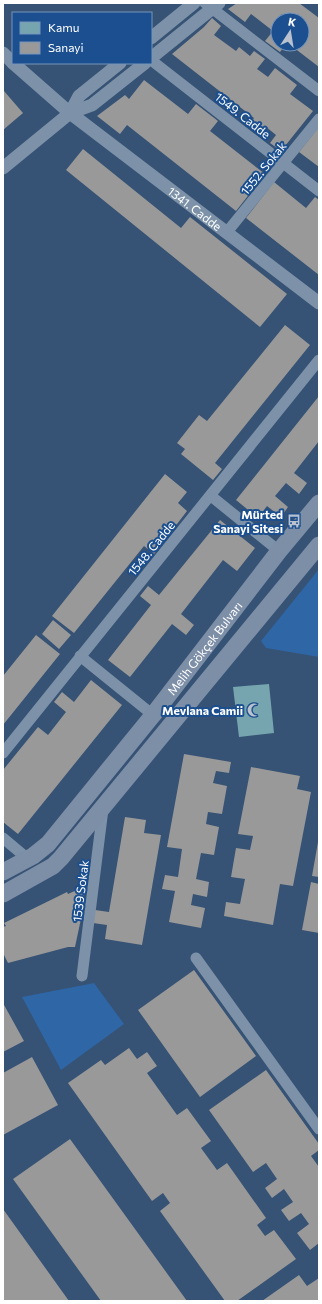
<svg xmlns="http://www.w3.org/2000/svg" width="322" height="1304" font-family="Commissioner,sans-serif">
<style>
.green{fill:#2f66a5}
.public{fill:#76a5af}
.industry{fill:#999}
.lines{fill:none;stroke-linecap:round;stroke-linejoin:round}
.minor{stroke:#7d92a8;stroke-width:11}
.tertiary{stroke:#7d92a8;stroke-width:13}
.primary{stroke:#7d8ea7;stroke-width:17}
.labels{text-anchor:middle;dominant-baseline:central;stroke-width:4;stroke-linejoin:round;paint-order:stroke}
.street-label{font-size:12px;fill:#fff;stroke:#1b4f8f}
.poi-label{font-size:12px;font-weight:bold;fill:#fff;stroke:#1b4f8f;text-anchor:end}
</style>
<rect width="100%" height="100%" fill="#365274"/>
<!-- green -->
<path class="green" d="M319,569V657L266,648L261,641Z
M94,983L124,1024L61,1070L22,997Z"/>
<!-- public -->
<path class="public" d="M269,684L274,733L239,737L233,687Z"/>
<!-- industry -->
<path class="industry" d="M237,3H299L319,18V67L289,44H302V20H278V44H286L280,52L265,41L273,31L251,14L245,22L228,9Z
M212,18L221,26L214,35L236,51L239,47L250,56L254,51L265,59L257,69L268,77L275,68L297,85L290,94L313,111L281,151L270,143L276,135L265,126L259,134L248,126L254,118L172,54L204,27Z
M144,80L188,114L196,104L218,121L210,131L265,174L236,211L127,125L120,134L97,116L125,95L129,99Z
M4,91L23,113L3,130V92Z
M319,127V167L299,152Z
M83,149L181,228L190,217L287,294L260,327L66,170Z
M274,182L306,208L315,197L319,200V275L246,218Z
M285,325L310,345L215,463L222,469L213,480L181,454L185,449L177,443L199,415L207,421Z
M319,396V441L294,473L307,483L299,494L286,483L275,496L288,507L281,517L267,506L258,518L236,500Z
M165,474L187,492L178,503L187,511L154,554L144,546L74,633L52,616Z
M220,520L255,548L237,571L223,560L181,614L194,625L186,635L172,624L130,677L108,660L151,605L140,596L148,586L159,595Z
M53,620L71,635L59,649L42,634Z
M36,635L60,654L3,725V676Z
M91,680L122,705L18,834L3,822V770L38,727L48,735L66,712L54,702L62,692L74,702Z
M184,754L231,762L229,773L216,771L213,783L227,786L222,814L208,812L206,824L219,827L214,855L201,853L196,879L209,882L207,897L193,894L191,905L205,908L201,928L169,922L175,891L162,889L165,875L178,877L182,849L167,847Z
M251,767L300,776L297,789L311,792L293,886L280,884L273,925L224,916L226,902L240,904L245,879L231,877L236,848L250,850L253,836L238,834Z
M125,817L146,820L144,833L161,835L142,945L105,939L107,925L93,923L95,910L109,912Z
M318,842H319V877L312,876Z
M311,882L319,884V933L302,930Z
M79,889L85,891L83,899L85,900L75,947H68L8,963L3,953V927L6,926L4,923L67,892L68,894Z
M194,970L256,1056L200,1097L138,1010Z
M3,1003L24,1041L3,1052Z
M129,1048L137,1059L147,1052L157,1066L147,1073L177,1115L187,1108L211,1141L201,1148L217,1170L227,1163L266,1218L257,1225L265,1236L274,1230L296,1259L237,1301H225L160,1211L170,1203L163,1193L152,1201L68,1083L101,1060L105,1065Z
M32,1057L58,1105L3,1135V1073Z
M266,1070L319,1144V1150L311,1156L319,1167V1243L310,1250L297,1233L309,1224L301,1213L289,1221L281,1210L293,1202L284,1189L272,1198L265,1188L277,1179L266,1163L253,1172L209,1110Z
M70,1139L187,1301H101L13,1179Z
M3,1209L69,1301H3Z
M299,1275L307,1286L319,1278V1301H262Z"/>
<g class="lines">
<!-- minor -->
<path class="minor" d="M205,3L319,91
M151,60L319,191
M227,232L319,119
M211,496L279,551
M80,656L153,715
M3,753L319,360
M3,838L28,859
M196,958L319,1129
M82,976L103,809"/>
<!-- tertiary -->
<g class="tertiary">
<path d="M151,38L194,3"/>
<path d="M3,53L13,63"/>
<path d="M151,58L219,3"/>
<path id="s1" d="M13,63L70,113L319,303"/>
<path d="M70,113L79,96L120,63"/>
<path d="M3,168L70,113L92,105L145,63"/>
</g>
<!-- primary -->
<g class="primary">
<path id="s2" d="M3,872L33,856L48,844L153,715L279,551L319,503"/>
<path d="M3,894L53,866L61,858L319,545"/>
</g>
</g>
<!-- icons -->
<defs>
<g id="bus-bare" transform="scale(1.08)"><path d="M-5-6H5V4H4V6H2V4H-2V6H-4V4H-5ZM-3.5-4V0h7V-4ZM-3.5 1.2v1.5H-2V1.2ZM2 1.2v1.5H3.5V1.2Z" fill="#b9c2ce" stroke="#1b4f8f" stroke-width="2.5" paint-order="stroke"/></g>
<g id="mosque-bare" transform="scale(1.08)"><path d="M3.5-4.9A6 6 0 1 0 3.5 4.9A5 5 0 1 1 3.5-4.9Z" fill="#b9c2ce" stroke="#1b4f8f" stroke-width="2.5" paint-order="stroke"/></g>
</defs>
<g fill-rule="evenodd">
<use href="#bus-bare" x="294" y="521"/>
<use href="#mosque-bare" x="254" y="710"/>
</g>
<g class="labels">
<!-- street labels -->
<g class="street-label">
<text transform="translate(243 115) rotate(38)">1549. Cadde</text>
<text transform="translate(263 168) rotate(-51)">1552. Sokak</text>
<text stroke="none"><textPath href="#s1" startOffset="233">1341. Cadde</textPath></text>
<text transform="translate(151 548) rotate(-51)">1548. Cadde</text>
<text stroke="none"><textPath href="#s2" startOffset="304">Melih Gökçek Bulvarı</textPath></text>
<text transform="translate(80 891) rotate(-83)">1539 Sokak</text>
</g>
<!-- poi labels -->
<g class="poi-label">
<text x="283" y="514">Mürted<tspan x="283" dy="14">Sanayi Sitesi</tspan></text>
<text x="243" y="710">Mevlana Camii</text>
</g>
</g>
<!-- border -->
<rect width="322" height="1304" fill="none" stroke="#ffffff" stroke-width="8"/>
<!-- legend -->
<rect x="12" y="12" width="140" height="52" fill="#1b4f8f" stroke="#7695bc"/>
<rect x="20" y="22" width="20" height="12" fill="#76a5af" stroke="#7695bc"/>
<text x="48" y="32" font-size="12" fill="#ffffff">Kamu</text>
<rect x="20" y="42" width="20" height="12" fill="#999999" stroke="#7695bc"/>
<text x="48" y="52" font-size="12" fill="#ffffff">Sanayi</text>
<!-- north arrow -->
<g transform="translate(290 32) rotate(12)"><circle r="19" fill="#1b4f8f" stroke="#7695bc"/>
<path d="M0-3L7 15L0 10L-7 15Z" fill="#b9c2ce"/>
<text y="-6" font-size="11" font-weight="bold" text-anchor="middle" fill="#ffffff">K</text>
</g>
</svg>
